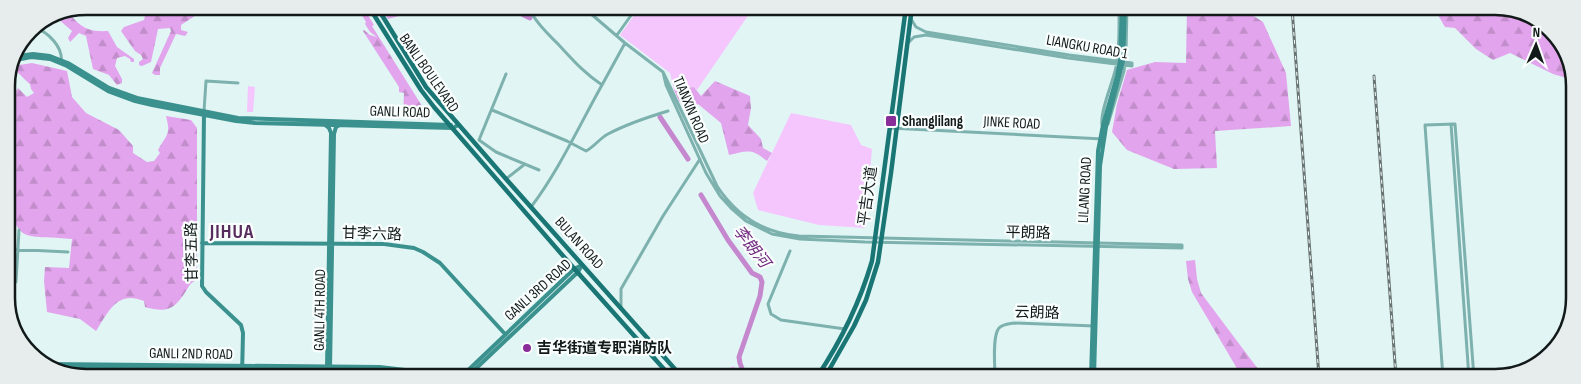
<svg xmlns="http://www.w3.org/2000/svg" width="1581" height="384" font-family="'Sofia Sans Condensed','Noto Sans SC',sans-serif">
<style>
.grass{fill:#f5c6fd}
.forest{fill:url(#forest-firs)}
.park{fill:url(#park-dots)}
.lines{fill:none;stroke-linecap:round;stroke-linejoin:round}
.river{stroke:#c588cf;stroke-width:5}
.street{stroke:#7db1ae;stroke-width:3}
.secondary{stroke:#3b918e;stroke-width:4}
.primary{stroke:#197674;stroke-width:4.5}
.rail-casing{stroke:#677473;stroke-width:3}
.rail{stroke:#fafffe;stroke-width:1;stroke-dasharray:4;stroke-linecap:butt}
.poi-dot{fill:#892d99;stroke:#fafffe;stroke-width:2}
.labels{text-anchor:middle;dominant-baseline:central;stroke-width:4.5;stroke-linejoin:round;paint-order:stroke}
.street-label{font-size:15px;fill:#121919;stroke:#fafffe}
.poi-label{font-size:15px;font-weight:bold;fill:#121919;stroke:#fafffe;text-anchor:start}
.water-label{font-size:16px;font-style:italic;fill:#742c81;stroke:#fafffe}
.district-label{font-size:20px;font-weight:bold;letter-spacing:1px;fill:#582b5f;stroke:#fafffe}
.rim{fill:none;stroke:#121919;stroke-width:2.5}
</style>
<defs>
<pattern id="forest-firs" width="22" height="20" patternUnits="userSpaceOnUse" patternTransform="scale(1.25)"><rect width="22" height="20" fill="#e2a4ec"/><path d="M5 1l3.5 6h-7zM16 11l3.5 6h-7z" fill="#c18dca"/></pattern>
<pattern id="park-dots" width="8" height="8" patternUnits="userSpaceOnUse" patternTransform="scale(1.25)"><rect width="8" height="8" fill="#f5c6fd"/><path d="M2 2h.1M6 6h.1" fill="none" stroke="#d1aad8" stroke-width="1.8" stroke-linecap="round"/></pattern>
</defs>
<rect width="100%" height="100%" fill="#e0f5f4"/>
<!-- grass -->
<path class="grass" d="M640,7H754L697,90L694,87L674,90L670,73L620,35Z
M248,86L255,87L253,112H247Z
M791,113L851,125L861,145L872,149L865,228L819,225L758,210L753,193Z"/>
<!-- forest -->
<path class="forest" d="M147,6H209L207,15H205L201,12L181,25V30L188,32L185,36L176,34L160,68V75H155L152,73L171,31L170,28L158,29L151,62L142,66L139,65V62L143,59L141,55L135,51L121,31L124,27L144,20Z
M357,7H363L374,25L372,26L422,106L425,107L427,111L425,117L421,119L403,118L404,93L399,92V87L363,31L364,30L370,35L377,37L370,32L365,24L366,22Z
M381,7H411L399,16L388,19Z
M1187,7L1241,8L1263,22L1286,73L1291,126L1215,131L1217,168L1174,169L1127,150L1112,132L1117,104L1127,70L1155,62L1186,63Z
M1434,8H1511L1551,29L1573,70V80L1553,74L1510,53L1493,60L1476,49L1455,28L1445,27Z
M69,13C81,28 89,32 108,31L117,47L134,59V62H131L130,59L125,56L117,58L115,66L122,79V83L117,85L109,75L93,69L86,36L79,33L70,42L68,38L72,31L57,18Z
M32,63L67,71L72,97L86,113L119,130L133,146V153L147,162L154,161L160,153L158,150C167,134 171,135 166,116L191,120L197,128V280C191,282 189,286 186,291C174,310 167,313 145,307L144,301C117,290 109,311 96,331L80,319L47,312L44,281L45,267L69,268L72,239C32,234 9,247 14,193L7,191L6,81L16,91L18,88L27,97L34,93L31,89L30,84C23,79 20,73 12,68L13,66Z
M715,81L750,96L751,108L748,125L761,139L763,148L772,153L767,161C751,148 748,151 729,155L721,123L698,104L694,108L695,116L679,101L674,90L694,87L701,96Z
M1195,260L1197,279L1201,293L1264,377H1242L1192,292L1188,279L1186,261Z
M381,373L399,376H284L283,374Z"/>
<!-- park -->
<path class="park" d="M734,366L739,377H710Z"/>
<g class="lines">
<!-- river -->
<path class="river" d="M508,7L530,18
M660,117L688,159
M701,195L728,240L752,273L760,277L762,282L760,296L739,357L740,363L745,377"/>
<!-- street -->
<path class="street" d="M583,7L625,43L663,72L717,186C736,215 764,233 799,236L1182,245V248L865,242L800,239L772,234L746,221L731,208L720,196L706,173L666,85L663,72
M911,19L916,27L926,32L1069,55L1132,63
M34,28C48,31 64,48 61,63
M617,35L637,7
M908,43L914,37L926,35L1068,58L1132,66V63
M506,74L479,140L496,152L539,170
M602,85L625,43
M492,110L567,141L586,151C594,147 600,138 608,134C627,124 648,117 668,111
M204,111L206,81L238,83
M1108,124L1124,71L1126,52L1127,7
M1451,124L1469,378
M1102,125C1100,111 1113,82 1116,67C1120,47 1119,27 1119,7
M890,128L1103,139
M506,179L525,164
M531,207C559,170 579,126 602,85C583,72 573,60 558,44C547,33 540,27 532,14
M7,249L68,252
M790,251L768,304L771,314L781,320L845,329
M8,282H16L19,230
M8,304H9
M621,308V289L663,216L700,159
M1248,373L1252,377
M106,376L107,367
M995,377C995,366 992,336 999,328C1003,324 1009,324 1014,323L1095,326
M1443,378L1425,125L1455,124L1474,378"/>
<!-- secondary -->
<path class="secondary" d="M18,56L33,54L50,56L68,63L109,88L137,98L238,118L451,125
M16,60L31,57L50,59L67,66L108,91L135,101L152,105L236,121L255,123L453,128L458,125
M204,114L202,286L206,292L241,325L243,333L242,376
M325,125L329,128L331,133L327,368
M202,243L384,244L414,248L423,252L440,263L505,334
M48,364L380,367L405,370L423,377
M54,368L380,370L404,373L414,377
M330,368L334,134L336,127L340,125
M461,377L574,269L582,265
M467,377L578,272L582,265
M1091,377L1098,151L1103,125L1117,76L1120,61L1122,7
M1094,377L1100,166L1106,127L1123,61L1125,7"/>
<!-- primary -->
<path class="primary" d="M369,7L421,90L434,107L571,265L671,377
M377,7L426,87L506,179L682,377
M817,377C841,341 860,302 872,261L906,7
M825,377L854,326L866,300L878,262L891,173L912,7"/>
<!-- rail casing -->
<g class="rail-casing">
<path id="rail" d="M1292,8L1319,377
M1374,76L1396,377"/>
</g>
<!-- rail -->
<use href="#rail" class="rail"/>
</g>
<!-- markers -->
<g class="poi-dot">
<rect x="885" y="115" width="12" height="12" rx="2.5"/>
<circle cx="527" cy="348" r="5"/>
</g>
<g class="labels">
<!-- street labels -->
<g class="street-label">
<text transform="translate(1087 47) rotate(10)">LIANGKU ROAD 1</text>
<text transform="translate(429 73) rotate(55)">BANLI BOULEVARD</text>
<text transform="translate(691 110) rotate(67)">TIANXIN ROAD</text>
<text transform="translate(400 112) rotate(2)">GANLI ROAD</text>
<text transform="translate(1012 123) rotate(3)">JINKE ROAD</text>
<text transform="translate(1085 190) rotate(-87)">LILANG ROAD</text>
<text transform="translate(868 196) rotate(-82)">平吉大道</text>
<text transform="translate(1028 233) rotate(1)">平朗路</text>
<text transform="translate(372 234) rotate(2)">甘李六路</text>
<text transform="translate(579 243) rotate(48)">BULAN ROAD</text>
<text transform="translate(192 252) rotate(-91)">甘李五路</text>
<text transform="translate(538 290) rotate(-42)">GANLI 3RD ROAD</text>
<text transform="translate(320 310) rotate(-89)">GANLI 4TH ROAD</text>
<text transform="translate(1037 313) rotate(1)">云朗路</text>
<text transform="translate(191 354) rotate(1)">GANLI 2ND ROAD</text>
</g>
<!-- poi labels -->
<g class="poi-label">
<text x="902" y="121">Shanglilang</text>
<text x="537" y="348">吉华街道专职消防队</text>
</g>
<!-- water labels -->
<g class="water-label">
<text transform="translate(751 247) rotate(52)">李朗河</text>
</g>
<!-- district labels -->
<g class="district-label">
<text x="232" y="232">JIHUA</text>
</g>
</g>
<!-- crop -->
<path d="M0 0H1581V384H0ZM86 15H1495A71 71 0 0 1 1566 86V298A71 71 0 0 1 1495 369H86A71 71 0 0 1 15 298V86A71 71 0 0 1 86 15Z" fill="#e7edec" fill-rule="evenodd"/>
<path class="rim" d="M86 15H1495A71 71 0 0 1 1566 86V298A71 71 0 0 1 1495 369H86A71 71 0 0 1 15 298V86A71 71 0 0 1 86 15Z"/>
<!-- north arrow -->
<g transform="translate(1536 45) rotate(2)" stroke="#fafffe" stroke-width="4" paint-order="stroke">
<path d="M0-4L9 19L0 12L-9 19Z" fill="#121919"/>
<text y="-8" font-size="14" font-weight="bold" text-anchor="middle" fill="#121919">N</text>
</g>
</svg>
